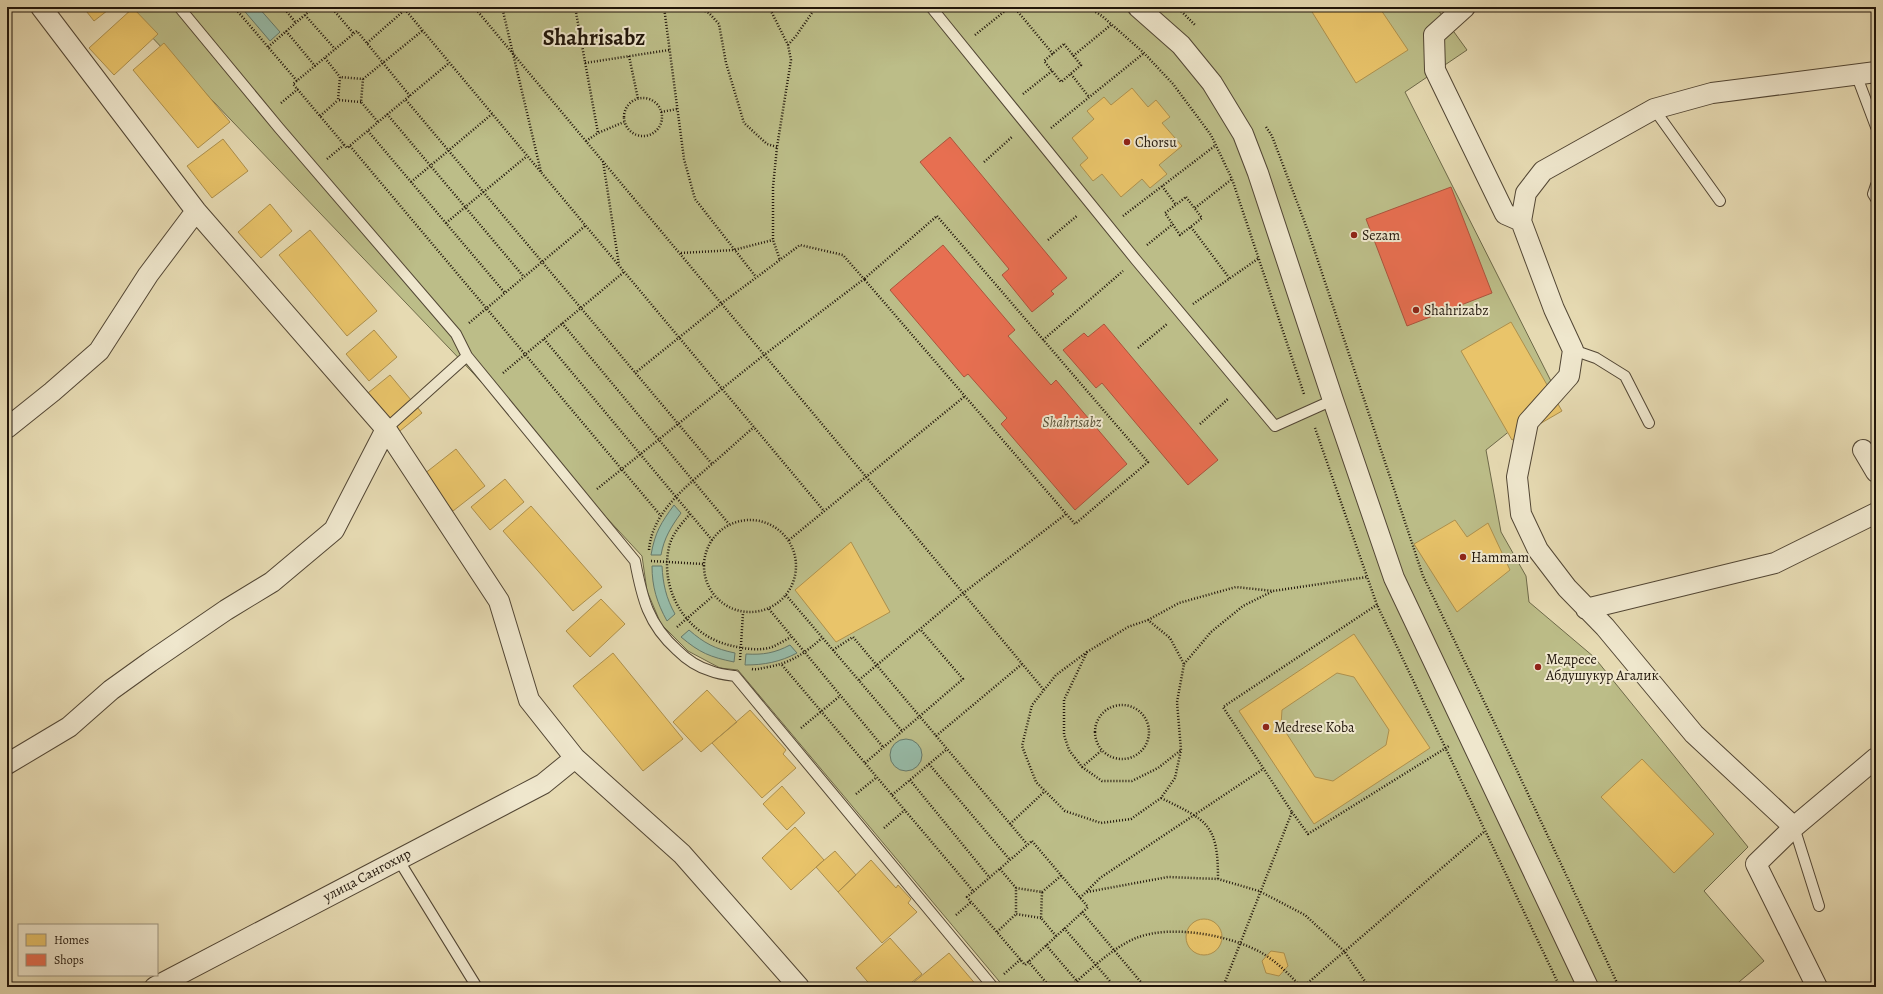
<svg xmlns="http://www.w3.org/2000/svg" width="1883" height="994" font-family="Alegreya,serif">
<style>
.green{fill:#bcbd88;stroke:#6e6949}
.water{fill:#97bba8;stroke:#677969}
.homes{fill:#e9c46a;stroke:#ad904d;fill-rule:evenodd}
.shops{fill:#e76f51;stroke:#ab543c}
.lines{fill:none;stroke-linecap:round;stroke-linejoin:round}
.lane-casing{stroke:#524634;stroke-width:12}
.street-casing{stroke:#524634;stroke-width:22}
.path{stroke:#20150a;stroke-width:2.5;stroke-dasharray:1 2;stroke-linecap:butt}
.lane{stroke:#efe7cd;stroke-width:10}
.street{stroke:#efe7cd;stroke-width:20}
.poi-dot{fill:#8f2418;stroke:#efe7cd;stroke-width:1.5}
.labels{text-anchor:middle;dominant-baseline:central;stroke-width:4;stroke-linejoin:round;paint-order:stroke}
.poi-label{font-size:14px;fill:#20150a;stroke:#efe7cd;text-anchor:start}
.park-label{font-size:14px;font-style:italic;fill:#575036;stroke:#efe7cd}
.street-label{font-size:14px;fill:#20150a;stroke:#efe7cd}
.town-label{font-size:22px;font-weight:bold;fill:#20150a;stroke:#efe7cd}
</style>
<rect width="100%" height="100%" fill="#e6dab2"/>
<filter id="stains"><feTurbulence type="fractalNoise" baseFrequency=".005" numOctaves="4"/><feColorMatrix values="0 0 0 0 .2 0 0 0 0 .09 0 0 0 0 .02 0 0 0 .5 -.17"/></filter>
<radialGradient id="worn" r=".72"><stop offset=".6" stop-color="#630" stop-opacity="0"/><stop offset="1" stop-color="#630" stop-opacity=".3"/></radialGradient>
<!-- green -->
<path class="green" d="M123,7H1436L1467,50L1405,92L1557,393L1486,450L1501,532L1526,576L1529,602L1594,657L1748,847L1704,891L1764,961L1733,987H1004L738,670L720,668L688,651L661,624L647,591L642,556L472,372Z"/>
<!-- water -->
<path class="water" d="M241,7H258L280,32L270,41Z
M674,505L681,513C671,527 664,538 661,555H651C655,532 661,523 674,505Z
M652,566H662C663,584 666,598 675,614L667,621C657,603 652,587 652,566Z
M689,630C704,643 715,649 735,653L734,662C710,657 700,653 681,637Z
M790,645L797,653C780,662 764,665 745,665L746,654C763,655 775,653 790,645Z
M890 755a16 16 0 1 1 32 0a16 16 0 1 1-32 0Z"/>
<!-- homes -->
<path class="homes" d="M83,7H112L94,21Z
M1309,7H1379L1408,50L1356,83Z
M133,8L158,34L114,75L89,48Z
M164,43L230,122L198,148L133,70Z
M1132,88L1148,107L1156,100L1170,117L1162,123L1182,146L1159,165L1167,174L1150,188L1142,179L1121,197L1102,174L1093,181L1080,165L1088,158L1072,138L1094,119L1087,111L1104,97L1111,105Z
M223,139L248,171L212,198L187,166Z
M270,204L292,231L261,258L238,232Z
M310,230L377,311L347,336L279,255Z
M1511,322L1562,411L1512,440L1461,351Z
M374,330L397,357L369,381L346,354Z
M390,375L422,413L395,435L363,397Z
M456,449L485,486L453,511L424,474Z
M505,479L524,502L490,530L471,507Z
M531,506L602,587L573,611L503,531Z
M1455,520L1467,537L1488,523L1510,570L1457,612L1414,544Z
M851,542L890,612L836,642L795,590Z
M601,599L625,624L590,657L566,631Z
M1354,634L1430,748L1314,824L1239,711ZM1337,673L1354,677L1389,730L1386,745L1333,781L1315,777L1281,725L1282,710Z
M613,653L683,739L643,771L573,686Z
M707,690L737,722L701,752L673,722Z
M750,710L786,750L783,754L796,768L762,798L712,743Z
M1642,759L1714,834L1674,873L1601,797Z
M782,786L805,813L787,830L763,804Z
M795,827L824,860L791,890L762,858Z
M835,851L856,875L838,892L816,867Z
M871,860L896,888L898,885L911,899L908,903L917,912L882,943L838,892Z
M1186 937a18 18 0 1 1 36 0a18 18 0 1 1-36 0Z
M890,938L922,974L906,987H872L856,968Z
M1271,951L1284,953L1288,966L1279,976L1266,973L1262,961Z
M949,953L978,987H918L914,982Z"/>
<!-- shops -->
<path class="shops" d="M950,137L1067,278L1051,291L1054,294L1032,312L1002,275L1009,269L920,162Z
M1451,187L1492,293L1407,326L1366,219Z
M943,245L1015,330L1008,336L1051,385L1056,380L1127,464L1075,510L1001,424L1007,418L968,374L964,377L890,290Z
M1104,324L1218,460L1188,485L1102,383L1096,388L1063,350L1084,333L1088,337Z"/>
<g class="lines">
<!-- lane casing -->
<g class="lane-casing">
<path id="lane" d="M179,7L279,128L456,334L467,356L386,429
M931,7L1136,260L1275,426L1333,400
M1856,74L1876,127
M1654,109L1720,201
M1876,185L1873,194L1876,199
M1573,350L1596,358L1625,376L1649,423
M467,356L635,561C642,598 648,624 677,650C687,660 697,667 711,671C718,674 727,675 735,676L993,987
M1794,827L1819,906
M398,859L475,984L472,987"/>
</g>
<!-- street casing -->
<g class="street-casing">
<path id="street" d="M41,7L196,211L386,429L499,601L529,700L575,758L682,854L799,987
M1138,7L1181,45L1212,83L1243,134L1258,173L1333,400L1394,578L1588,987
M1465,7L1434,35L1435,70L1505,214L1521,221L1526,193L1543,171L1654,109L1712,93L1876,72
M1521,221L1554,309L1573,350L1569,376L1528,422L1517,477L1521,514L1538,550L1567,588L1605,627L1694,734L1794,827
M7,428L52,392L99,351L148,275L196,211
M1863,450L1876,472
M1586,609L1775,563L1876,513
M7,764L69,727L111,690L150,662L226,610L272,582L334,530L386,429
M155,987L543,784L575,758
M1817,987L1756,864L1794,827L1876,758"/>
</g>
<!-- path -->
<path class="path" d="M234,7L297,81
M283,7L296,23
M331,7L354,34
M403,7L824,511
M474,7L1044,690
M502,7L541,172
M575,7L598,133
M664,7L684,159L695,199L756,277
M697,7L709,13L719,24L726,63L744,123L767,144L777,147
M769,7L788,45L791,60L777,147L773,187V240L780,260
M1014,7L1053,54
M1088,7L1102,16L1144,53L1173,84L1211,135L1232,179L1304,394
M1177,7L1195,25
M305,15L335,49
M286,31L315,66
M975,35L1010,7
M367,43L408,7
M1064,44L1081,65L1061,82L1044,61Z
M788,45L796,36L816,7
M268,47L314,7
M629,56L638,99
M1073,56L1112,24
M325,58L340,77
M585,63L669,50
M1071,74L1089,97
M363,79L422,31
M1023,94L1052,71
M410,96L357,31L293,84L347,148L449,63
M624 117a19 19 0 1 1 38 0a19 19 0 1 1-38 0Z
M406,100L712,464
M361,102L338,100L340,77L363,79L361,102L378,122
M281,103L298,89
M661,112L677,109
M387,114L524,277
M320,116L338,100
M1266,127L1272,136L1308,231L1423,576L1495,724L1619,987
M1051,128L1144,53
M368,131L505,293
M586,141L598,133L624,122
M350,146L661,516
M327,159L344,145
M603,161L619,265
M984,162L1013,136
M411,182L492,114
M1162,186L1176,205
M1186,197L1202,218L1180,235L1165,213Z
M1195,208L1232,179
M937,216L1148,462L1075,524L864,279Z
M1123,216L1216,145
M446,223L527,156
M1191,227L1230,279
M1048,240L1078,215
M1147,245L1173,224
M681,253L734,250L773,240
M1193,304L1259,258
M469,323L585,226
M562,323L729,524
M544,339L712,540
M1043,340L1123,271
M1138,348L1167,324
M503,373L624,272
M1200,424L1229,398
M1315,428L1377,605L1560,987
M597,489L764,355L864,279L843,255L800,245L722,303L635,373
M690,514C682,523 672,534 669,547C659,592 688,637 733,646C745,649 760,651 772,647C779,644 785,640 791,637
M704 566a46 46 0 1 1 92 0a46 46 0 1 1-92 0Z
M789,540L965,396
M649,550C652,512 686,487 712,464C726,452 740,439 754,427
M651,561L703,564
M786,595L902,731
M769,609L883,747
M1148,620L1179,603L1236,587L1273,591L1367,577
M677,627L713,596
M833,650L853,637L1027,844
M1087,652L1056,675L1032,705L1022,746L1036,782L1065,811L1101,823L1131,819L1161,798L1175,778L1181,750L1177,702L1184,664L1170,638L1148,620L1128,627L1087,652L1064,700V735L1069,750L1082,767L1102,781H1132L1158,768L1181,750
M740,660L743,613
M1184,664L1211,632L1243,606L1273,591
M782,665L974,892
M752,669C757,670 762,668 768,667C791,663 805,653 822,638
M859,680L962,594L1066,514
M1095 732a27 27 0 1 1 54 0a27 27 0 1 1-54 0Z
M801,728L840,696
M936,736L1022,664
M865,763L963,679L920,629
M929,764L1010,860
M1082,767L1101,751
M910,780L990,878
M856,794L877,777
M892,795L947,749
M1161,798C1208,821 1218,824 1218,879
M1292,812L1308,834L1449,746
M1010,824L1045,791
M884,828L905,810
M1032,841L1088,907L1025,965L967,897Z
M1000,869L1016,888
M1042,892L1062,875
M1087,892L1168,877L1218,879L1259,891L1305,915L1344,951L1369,987
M1080,898L1100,878L1263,769
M1082,912L1145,987
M956,915L971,902
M1041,918L1016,914V888L1042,892L1041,918L1056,936
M1064,928L1115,987
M997,932L1016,914
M1046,945L1082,987
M1028,961L1050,987
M1004,974L1021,959
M1070,987C1090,970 1112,948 1136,938C1171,924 1230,935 1262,953C1277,962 1290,975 1301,987
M1223,987L1292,812L1223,707L1378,604
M1303,987L1485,831"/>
<!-- lane -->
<use href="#lane" class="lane"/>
<!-- street -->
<use href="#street" class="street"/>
</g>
<!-- markers -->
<g class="poi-dot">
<circle cx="1127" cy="142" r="4"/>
<circle cx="1354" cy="235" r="4"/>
<circle cx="1416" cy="310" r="4"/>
<circle cx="1463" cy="557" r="4"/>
<circle cx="1538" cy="667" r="4"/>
<circle cx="1266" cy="727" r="4"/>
</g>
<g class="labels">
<!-- poi labels -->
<g class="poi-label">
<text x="1135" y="142">Chorsu</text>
<text x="1362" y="235">Sezam</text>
<text x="1424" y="310">Shahrizabz</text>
<text x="1471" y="557">Hammam</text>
<text x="1546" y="659">Медресе<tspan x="1546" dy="16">Абдушукур Агалик</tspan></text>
<text x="1274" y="727">Medrese Koba</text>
</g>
<!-- park labels -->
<g class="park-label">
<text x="1072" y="422">Shahrisabz</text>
</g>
<!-- street labels -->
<g class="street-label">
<text transform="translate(367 875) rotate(-28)">улица Сангохир</text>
</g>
<!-- town labels -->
<g class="town-label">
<text x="594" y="38">Shahrisabz</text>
</g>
</g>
<!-- margin -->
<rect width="1883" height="994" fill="none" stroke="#e6dab2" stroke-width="24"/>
<rect x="8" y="8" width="1867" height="978" fill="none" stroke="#20150a" stroke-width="2"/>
<rect x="12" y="12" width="1859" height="970" fill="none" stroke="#20150a"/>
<!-- legend -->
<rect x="18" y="924" width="140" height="52" fill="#efe7cd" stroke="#9c937f"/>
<rect x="26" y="934" width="20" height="12" fill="#e9c46a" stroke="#9c937f"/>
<text x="54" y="944" font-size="12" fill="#20150a">Homes</text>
<rect x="26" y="954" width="20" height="12" fill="#e76f51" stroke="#9c937f"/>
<text x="54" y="964" font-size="12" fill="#20150a">Shops</text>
<rect width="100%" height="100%" filter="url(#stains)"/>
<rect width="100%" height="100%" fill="url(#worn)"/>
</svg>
